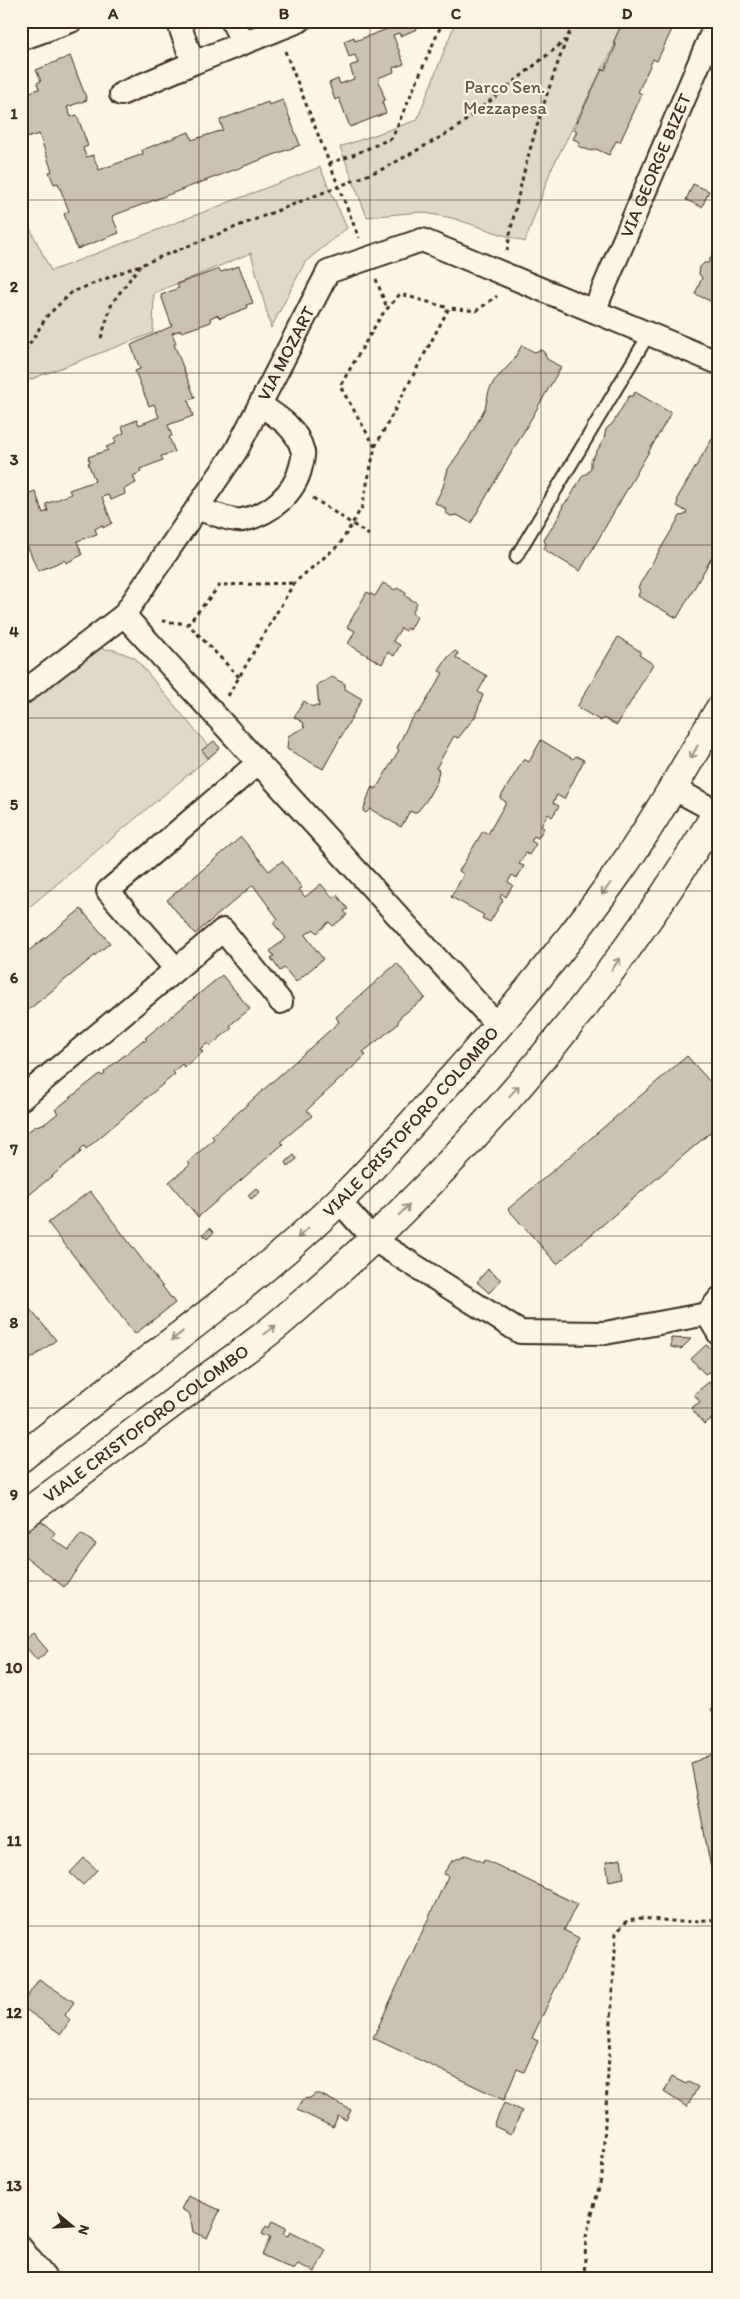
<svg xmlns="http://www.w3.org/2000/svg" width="740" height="2299" font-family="Itim,sans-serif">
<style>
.green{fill:#e0d8c8;stroke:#8e8173}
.building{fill:#ccc2b3;stroke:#3b2a1e}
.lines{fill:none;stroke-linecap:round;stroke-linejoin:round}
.service-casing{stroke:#3b2a1e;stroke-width:15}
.minor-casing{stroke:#3b2a1e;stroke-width:26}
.secondary-casing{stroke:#3b2a1e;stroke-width:31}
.path{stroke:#3b2a1e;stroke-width:3;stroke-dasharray:4 4;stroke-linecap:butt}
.service{stroke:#fcf5e5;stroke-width:11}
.minor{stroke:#fcf5e5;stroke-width:22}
.secondary{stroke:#fcf5e5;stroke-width:28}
.oneway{stroke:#9c9082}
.grid{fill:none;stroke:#3b2a1e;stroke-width:1;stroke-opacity:0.55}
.labels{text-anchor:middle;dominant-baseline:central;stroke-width:4.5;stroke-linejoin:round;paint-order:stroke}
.park-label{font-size:18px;fill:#645648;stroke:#fcf5e5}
.street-label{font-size:18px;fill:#3b2a1e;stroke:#fcf5e5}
.neatline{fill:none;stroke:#3b2a1e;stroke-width:2}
.grid-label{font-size:16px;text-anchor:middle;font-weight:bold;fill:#3b2a1e}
</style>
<rect width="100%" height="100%" fill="#fcf5e5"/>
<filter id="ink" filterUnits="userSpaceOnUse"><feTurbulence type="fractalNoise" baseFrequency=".02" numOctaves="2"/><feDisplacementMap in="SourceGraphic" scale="10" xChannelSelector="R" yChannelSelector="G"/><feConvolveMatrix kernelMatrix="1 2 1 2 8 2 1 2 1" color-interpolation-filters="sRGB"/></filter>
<g filter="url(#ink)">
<!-- green -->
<path class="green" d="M456,21H627L551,170L525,242L452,218L420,212L367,217L340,147L417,120Z
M320,167L347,228L305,262L271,328L251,253L154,293L153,333L21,383V210L51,271Z
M94,648L115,650L135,658L214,753L21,914V706Z"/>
<!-- building -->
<path class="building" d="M385,21H427L415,26L417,29L400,36L399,33L393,35L404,64L393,68L394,72L378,78L385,100L382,102L386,113L350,127L339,98L335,100L329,83L338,79L340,84L354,79L350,66L358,63L355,55L349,57L344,41L354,37L355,41L390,28L388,22Z
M623,21H676L657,61L653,59L638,92L642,94L620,142L616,141L609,155L596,149L591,151L578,146L580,142L573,139L577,131L574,129L602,69L605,70L616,45L613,43Z
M70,56L87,100L67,107L71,117L77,115L88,146L83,148L86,157L93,155L99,170L143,154L142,150L189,132L192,140L223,130L220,120L268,102L269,105L283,100L300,145L112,216L119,233L77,249L64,214L69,211L58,183L54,184L49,172L52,171L39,134L26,138L24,134L21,135V95L39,89L37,83L41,81L36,70Z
M693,184L709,191L702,207L686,200Z
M714,251L719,253V305L695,294L702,278L699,274L700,267L704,263H708Z
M239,266L253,303L246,305L247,308L220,318L217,315L210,318L211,322L182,332L181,330L172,333L176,343L174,344L195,398L188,400L193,416L168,425L172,436L169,437L175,452L161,456L163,460L140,469L141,472L133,476L136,483L124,489L125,494L111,500L108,495L102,497L112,523L103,528L102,525L95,529L97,534L77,541L82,555L66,563L65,560L38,571L24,538L21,539V496L35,491L43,513L48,511L46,504L71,494L69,490L95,481L88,463L90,462L88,457L108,450L106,447L116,443L114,438L124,433L122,426L137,420L139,425L159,417L154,404L149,406L135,371L140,369L131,345L172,326L161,295L179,288L177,284L219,269L221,272Z
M522,345L534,352L541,350L544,352L547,359L561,367L471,523L457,515L451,516L446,513L445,508L435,503L443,487L448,469L468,440L485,408L489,391L494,381L513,361Z
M635,392L671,413L580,571L543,549L546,545L544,540L560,515L563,505L569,499L583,475L588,473L591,467V461L604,439L606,429L613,423L629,396H633Z
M719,427V525L716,530L719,531V545L677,618L638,596L640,591L638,587L680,516L685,515L687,512L677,506L678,497Z
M383,583L395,590L397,588L406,593L405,596L417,603L412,613L417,617L410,630L407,628L406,631L401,628L393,641L400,645L394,656L388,652L382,664L348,644L355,631L347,627L367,592L375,596Z
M618,637L641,652L639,655L653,664L617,725L603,718L601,721L577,707Z
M455,651L458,653L456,658L487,676L478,692L483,695L475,717L458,738L454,736L436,768L439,770L437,781L426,801L418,811L414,813L410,811L401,827L370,809L366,813L363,811L370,791L372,787L376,789L399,750L397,748L410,721L418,712L419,713L443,673L439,671L448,657Z
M332,677L345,684V689L362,699L323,769L287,749L288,736L305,727L303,726L304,723L294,717L304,701L313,707L315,705L319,707L317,685Z
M541,740L573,759L576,756L584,760L564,799L557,795L553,803L559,806L552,817L548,814L541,826L544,828L538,838L534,836L531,841L536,844L529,855L526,853L519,864L524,866L517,878L512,875L508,882L513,885L506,897L502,894L500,898L503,900L490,922L482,918L484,915L451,897L464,874L459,871L483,831L488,834L506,802L500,798L524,759L529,762Z
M214,741L220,748L208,758L202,750Z
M241,837L269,871L282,861L302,888L299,889L305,897L321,884L333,898L337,895L348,909L344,911L347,915L333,926L329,922L317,933L314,929L305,935L323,959L296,982L284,968L280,971L271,958L274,956L270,951L286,938L273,923L278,919L253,885L195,934L167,900Z
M81,909L110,943L21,1016V957Z
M397,963L425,998L400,1017L397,1025L363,1052L366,1055L307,1110L312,1116L280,1142L283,1144L198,1217L169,1182L190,1165L188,1162L214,1139L212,1136L339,1022L336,1017Z
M222,975L250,1009L230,1025L232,1028L210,1046L208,1043L200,1049L203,1052L185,1067L182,1064L173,1072L175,1074L86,1149L84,1146L80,1150L81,1152L23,1200L21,1136L36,1126L46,1123L58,1113L55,1110L100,1074L102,1076L105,1074L104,1072L143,1040L144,1042L147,1039L145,1038Z
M687,1056L719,1092V1125L557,1264L508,1209Z
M294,1155L297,1159L288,1166L286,1162Z
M256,1188L260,1192L251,1199L248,1195Z
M90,1191L175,1303L135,1334L48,1223Z
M210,1228L214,1232L207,1239L203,1234Z
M488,1269L501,1280L489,1293L477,1282Z
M23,1301L56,1340L24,1364H21V1303Z
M671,1338L691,1339L681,1349L671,1347Z
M706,1345L712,1349L715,1355L714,1361L719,1369L715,1376L708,1372L705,1374L691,1359Z
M709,1382L719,1396V1414L704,1424L691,1408L700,1402L694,1394Z
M39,1519L55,1533L51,1538L69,1550L81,1534L96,1544L64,1587L21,1553V1540Z
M33,1633L48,1651L37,1660L22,1642Z
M719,1705V1713L715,1716L711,1709Z
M719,1752V1867L711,1868L691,1763Z
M466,1855L483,1862L484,1859L577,1904L564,1930L579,1938L532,2038L538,2041L524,2072L517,2069L504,2100L373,2038L448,1876L443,1874L452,1861Z
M84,1858L97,1870L83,1885L70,1873Z
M621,1859L624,1878L609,1881L606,1862Z
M39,1979L74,2002L65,2015L70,2020L61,2034L21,2006Z
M672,2077L686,2084L688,2082L698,2087L687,2107L664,2092Z
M315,2094H320L351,2110L346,2120L338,2116L333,2127L297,2110L303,2099L310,2098Z
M504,2103L522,2111L511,2134L494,2126Z
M188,2196L220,2210L207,2238L193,2232L190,2214L181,2209Z
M272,2221L286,2228L283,2234L288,2236L290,2232L326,2250L315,2272L298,2264L294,2270L262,2255L270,2238L262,2234L266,2226L269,2228Z"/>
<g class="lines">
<!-- service casing -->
<g class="service-casing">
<path id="service" d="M516,557L649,334"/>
</g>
<!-- minor casing -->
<g class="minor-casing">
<g id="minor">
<path d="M178,21L193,63"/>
<path d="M232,21L243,43"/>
<path d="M21,39L71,21"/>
<path d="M121,94L193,63L299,21"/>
<path id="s1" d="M594,311L717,21"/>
<path d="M197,509C207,511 233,522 242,520C269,515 295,494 301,466C302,462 304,456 303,452C297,428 279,417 260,405"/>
<path d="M124,615L499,1027"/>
<path id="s2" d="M21,694L124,615L236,451L328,272L422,240L719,363"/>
<path d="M673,788L717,812"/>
<path d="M176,969L108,891L258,763"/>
<path d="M21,1099L223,930L281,1002"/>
<path d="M339,1201L374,1240L520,1332L605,1333L707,1314L719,1299"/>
<path d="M707,1314L719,1334"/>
<path d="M21,2248L45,2278"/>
</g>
</g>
<!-- secondary casing -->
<g class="secondary-casing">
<g id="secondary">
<path id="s3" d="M21,1458C127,1372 242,1296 340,1200C374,1167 406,1130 438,1094C503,1022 565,948 621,869C657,818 687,763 719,710"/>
<path id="s4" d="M21,1517C79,1474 137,1430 194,1387C224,1365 255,1344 283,1320C454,1175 603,1002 719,809"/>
</g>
</g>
<!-- path -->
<path class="path" d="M285,51L359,238
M329,163L348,157L392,138L443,21
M507,251C521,172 544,95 574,21
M376,279L387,308
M101,338L112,303L142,263
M21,358L47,316L72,292L385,168L455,129L566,40
M375,447L340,386L381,316L400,294L449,308
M313,498L369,535
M162,621L188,624
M239,677L188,624L220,585L294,583
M228,696L294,583L340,544L362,507L375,447L449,308L476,311L497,296
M584,2278L586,2237L602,2176L616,1933L628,1920L641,1918L682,1922L719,1919"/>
<!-- service -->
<use href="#service" class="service"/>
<!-- minor -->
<use href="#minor" class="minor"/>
<!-- secondary -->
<use href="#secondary" class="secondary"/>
</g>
<!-- one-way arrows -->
<defs><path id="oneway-shaft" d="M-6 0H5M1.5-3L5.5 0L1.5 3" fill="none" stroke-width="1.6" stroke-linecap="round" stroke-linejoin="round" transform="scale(1.25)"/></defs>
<g class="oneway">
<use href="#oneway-shaft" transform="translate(694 752) rotate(120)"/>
<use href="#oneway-shaft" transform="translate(606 889) rotate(127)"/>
<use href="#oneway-shaft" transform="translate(616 964) rotate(-54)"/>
<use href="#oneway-shaft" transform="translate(514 1091) rotate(-48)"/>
<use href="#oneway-shaft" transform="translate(404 1210) rotate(-46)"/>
<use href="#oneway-shaft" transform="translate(303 1233) rotate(138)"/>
<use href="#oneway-shaft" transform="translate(270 1330) rotate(-37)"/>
<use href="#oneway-shaft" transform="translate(177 1336) rotate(142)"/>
</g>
</g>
<!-- grid -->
<path class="grid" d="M199,21V2278M370,21V2278M541,21V2278M21,200H719M21,373H719M21,545H719M21,718H719M21,891H719M21,1063H719M21,1236H719M21,1408H719M21,1581H719M21,1754H719M21,1926H719M21,2099H719"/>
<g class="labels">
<!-- park labels -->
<g class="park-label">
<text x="505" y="87">Parco Sen.<tspan x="505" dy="21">Mezzapesa</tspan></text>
</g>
<!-- street labels -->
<g class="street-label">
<text stroke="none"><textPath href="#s1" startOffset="158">VIA GEORGE BIZET</textPath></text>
<text stroke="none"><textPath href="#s2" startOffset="438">VIA MOZART</textPath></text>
<text stroke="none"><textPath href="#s3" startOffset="516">VIALE CRISTOFORO COLOMBO</textPath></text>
<text stroke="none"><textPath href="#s4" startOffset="156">VIALE CRISTOFORO COLOMBO</textPath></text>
</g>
</g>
<!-- margin -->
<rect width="740" height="2299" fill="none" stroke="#fcf5e5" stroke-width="55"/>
<!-- north arrow -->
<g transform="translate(72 2226) rotate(108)" stroke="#fcf5e5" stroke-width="4" paint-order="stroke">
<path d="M0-4L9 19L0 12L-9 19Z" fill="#3b2a1e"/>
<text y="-8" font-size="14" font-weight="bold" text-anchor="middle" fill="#3b2a1e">N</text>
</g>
<rect x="28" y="28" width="684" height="2244" class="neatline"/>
<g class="grid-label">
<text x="113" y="19">A</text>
<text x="284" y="19">B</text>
<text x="456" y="19">C</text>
<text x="627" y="19">D</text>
<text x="14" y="119">1</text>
<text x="14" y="292">2</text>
<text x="14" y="465">3</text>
<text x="14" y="637">4</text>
<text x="14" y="810">5</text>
<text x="14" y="983">6</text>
<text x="14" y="1155">7</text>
<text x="14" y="1328">8</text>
<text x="14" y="1500">9</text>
<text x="14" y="1673">10</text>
<text x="14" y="1846">11</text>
<text x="14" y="2018">12</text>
<text x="14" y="2191">13</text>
</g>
</svg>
